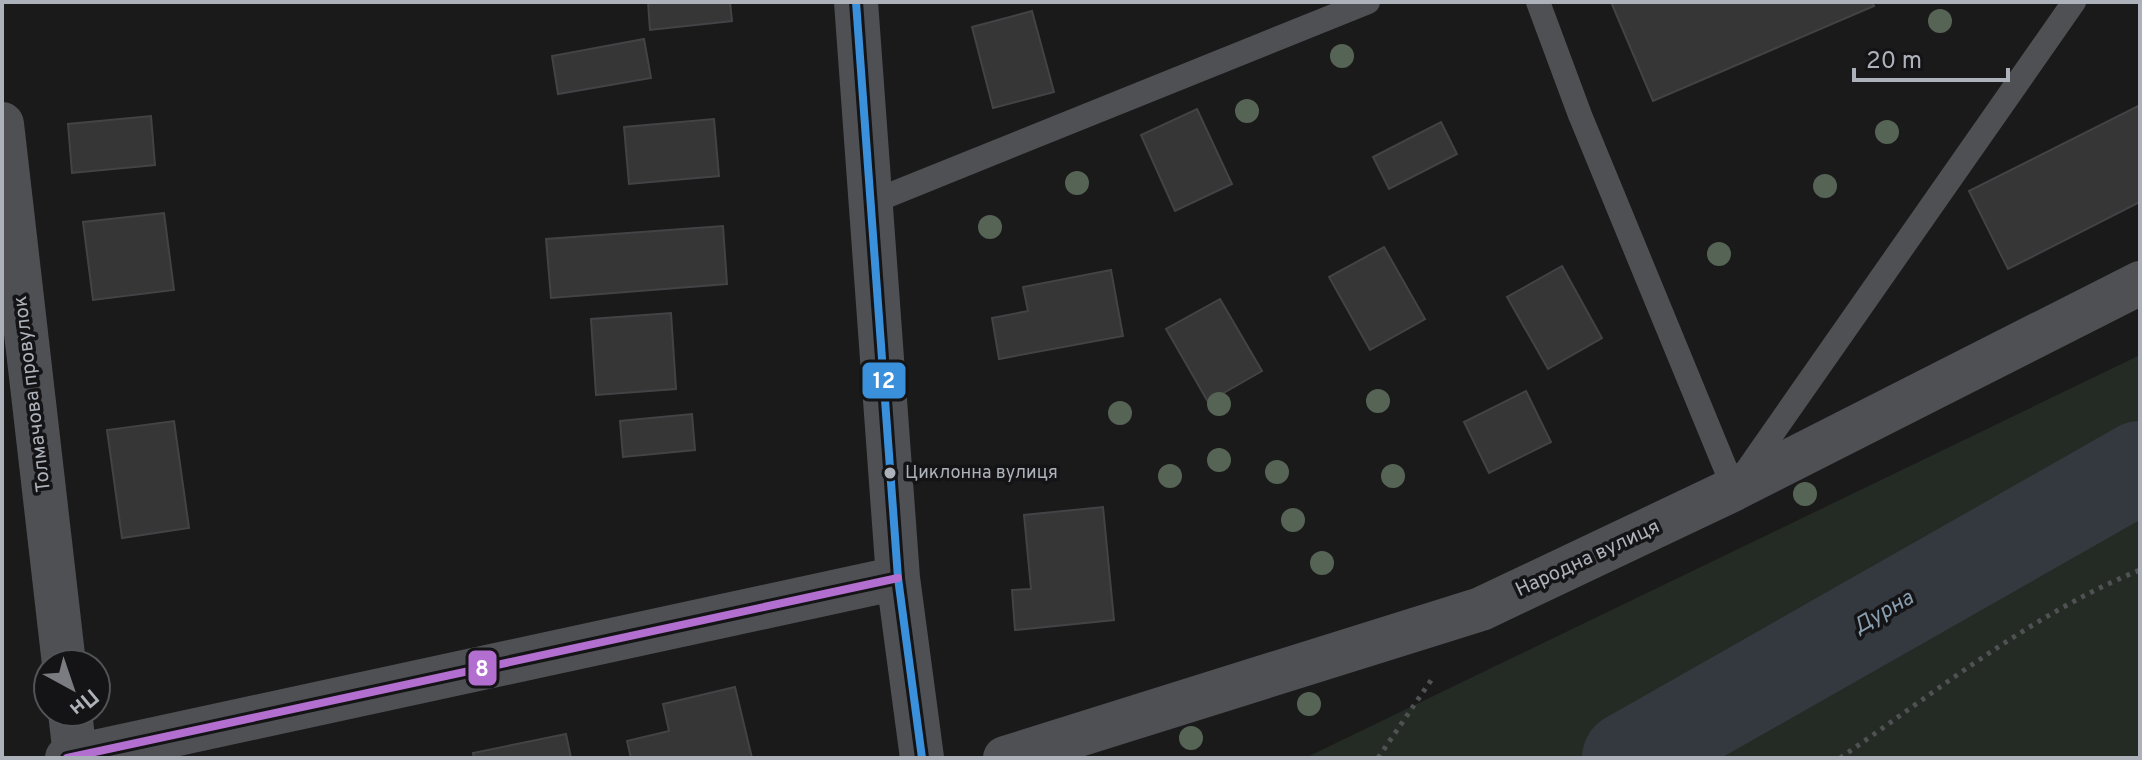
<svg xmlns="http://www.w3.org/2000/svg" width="2142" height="760" font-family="Overpass,sans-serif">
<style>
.green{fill:#242a24}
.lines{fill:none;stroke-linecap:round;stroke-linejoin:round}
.river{stroke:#33393e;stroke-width:92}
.building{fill:#363637;stroke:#434346;stroke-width:2}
.path{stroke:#505153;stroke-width:5;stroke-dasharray:4 6;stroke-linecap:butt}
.lane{stroke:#4f5053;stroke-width:24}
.street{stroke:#4f5053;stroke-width:44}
.bus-1-casing{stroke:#141416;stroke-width:14}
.bus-2-casing{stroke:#141416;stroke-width:14}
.bus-1{stroke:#3a90db;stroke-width:8}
.bus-2{stroke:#b36fd0;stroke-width:8}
.tree{fill:#566456}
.bus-dot{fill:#adb1b9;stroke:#141416;stroke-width:3}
.labels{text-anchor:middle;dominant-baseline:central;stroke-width:7;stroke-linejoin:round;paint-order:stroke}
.bus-label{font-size:18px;fill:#adb1b9;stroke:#141416;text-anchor:start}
.street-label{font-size:20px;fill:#adb1b9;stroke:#141416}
.water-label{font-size:22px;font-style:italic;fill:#899eaf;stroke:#141416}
.line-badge{stroke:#141416;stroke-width:3}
.badge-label{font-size:22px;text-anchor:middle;font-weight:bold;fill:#fff}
</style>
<rect width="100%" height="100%" fill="#1a1a1a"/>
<!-- green -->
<path class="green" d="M2140,355V758H1305Z"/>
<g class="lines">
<!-- river -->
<path class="river" d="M1628,758L2140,467"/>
</g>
<!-- building -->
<path class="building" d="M648,2H730L732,21L650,30Z
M1611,2H1872L1874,6L1653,101Z
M1032,11L1054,92L993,108L972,27Z
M644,39L651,78L558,94L552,56Z
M2140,105V202L2008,269L1969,191Z
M1197,109L1232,184L1175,211L1141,135Z
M151,116L155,165L72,173L68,124Z
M714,119L719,176L629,184L624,127Z
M1441,122L1457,154L1389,189L1373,157Z
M164,213L174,290L93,300L83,222Z
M723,226L727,284L551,298L546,239Z
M1384,247L1425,319L1370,350L1329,277Z
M1562,266L1602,338L1548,369L1507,297Z
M1111,270L1123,336L999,359L992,318L1028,311L1023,287Z
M1220,299L1262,371L1208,402L1166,329Z
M671,313L676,389L596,395L591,319Z
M1526,391L1551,442L1489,473L1464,422Z
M692,414L695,450L623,457L620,421Z
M174,421L189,528L122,538L107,430Z
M1103,507L1114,620L1015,630L1012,590L1031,589L1024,515Z
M735,687L752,758H631L627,741L669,731L663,704Z
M566,734L571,758H474L473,753Z"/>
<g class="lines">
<!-- path -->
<path class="path" d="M1378,758L1434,676
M1840,758C1936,692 2031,614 2140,570"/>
<!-- lane -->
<path class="lane" d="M1538,2L1580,115L1734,489
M872,202L1368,2
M1742,477L2074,2"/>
<!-- street -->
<path class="street" d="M856,2L898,578L922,758
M2,124L64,664
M70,712L75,756
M67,758L898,578
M1005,758L1481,609L1734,489L2140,283"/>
<!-- bus-1 casing -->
<g class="bus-1-casing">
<path id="bus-1" d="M856,2L898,578L922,758"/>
</g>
<!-- bus-2 casing -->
<g class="bus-2-casing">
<path id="bus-2" d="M67,758L898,578"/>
</g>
<!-- bus-1 -->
<use href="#bus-1" class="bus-1"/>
<!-- bus-2 -->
<use href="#bus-2" class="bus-2"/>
</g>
<!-- trees -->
<g class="tree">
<circle cx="1940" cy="21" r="12"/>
<circle cx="1342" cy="56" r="12"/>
<circle cx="1247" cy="111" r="12"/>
<circle cx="1887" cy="132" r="12"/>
<circle cx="1077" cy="183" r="12"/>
<circle cx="1825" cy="186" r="12"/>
<circle cx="990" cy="227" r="12"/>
<circle cx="1719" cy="254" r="12"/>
<circle cx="1378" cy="401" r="12"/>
<circle cx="1219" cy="404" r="12"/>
<circle cx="1120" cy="413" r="12"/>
<circle cx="1219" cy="460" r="12"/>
<circle cx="1277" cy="472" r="12"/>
<circle cx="1170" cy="476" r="12"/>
<circle cx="1393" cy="476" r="12"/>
<circle cx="1805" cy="494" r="12"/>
<circle cx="1293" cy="520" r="12"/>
<circle cx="1322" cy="563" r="12"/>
<circle cx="1309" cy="704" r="12"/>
<circle cx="1191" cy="738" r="12"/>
</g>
<!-- markers -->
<circle class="bus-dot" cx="890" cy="473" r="7"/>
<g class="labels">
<!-- bus labels -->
<g class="bus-label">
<text x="905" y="473">Циклонна вулиця</text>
</g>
<!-- street labels -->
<g class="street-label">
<text transform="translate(33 394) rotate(-97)">Толмачова провулок</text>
<text transform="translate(1588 559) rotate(-25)">Народна вулиця</text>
</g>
<!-- water labels -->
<g class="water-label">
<text transform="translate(1884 613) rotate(-30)">Дурна</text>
</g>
</g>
<g class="line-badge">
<rect x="861" y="361" width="46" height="39" rx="8" fill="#3a90db"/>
<rect x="467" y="649" width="31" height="38" rx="8" fill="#b36fd0"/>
</g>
<g class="badge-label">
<text x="884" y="388">12</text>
<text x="482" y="676">8</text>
</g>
<!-- border -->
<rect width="2142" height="760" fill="none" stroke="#adb1b9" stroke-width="8"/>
<!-- north arrow -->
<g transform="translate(72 688) rotate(140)"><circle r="38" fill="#141416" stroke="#515357" stroke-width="2"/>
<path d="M0-6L14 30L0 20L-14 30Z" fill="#7a7c81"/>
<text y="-12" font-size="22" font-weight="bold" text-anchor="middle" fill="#adb1b9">Пн</text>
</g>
<!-- scale -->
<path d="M1854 68v12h154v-12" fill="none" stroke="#adb1b9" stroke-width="4"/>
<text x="1866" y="68" font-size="24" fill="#adb1b9" stroke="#141416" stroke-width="6" paint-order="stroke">20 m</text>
</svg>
